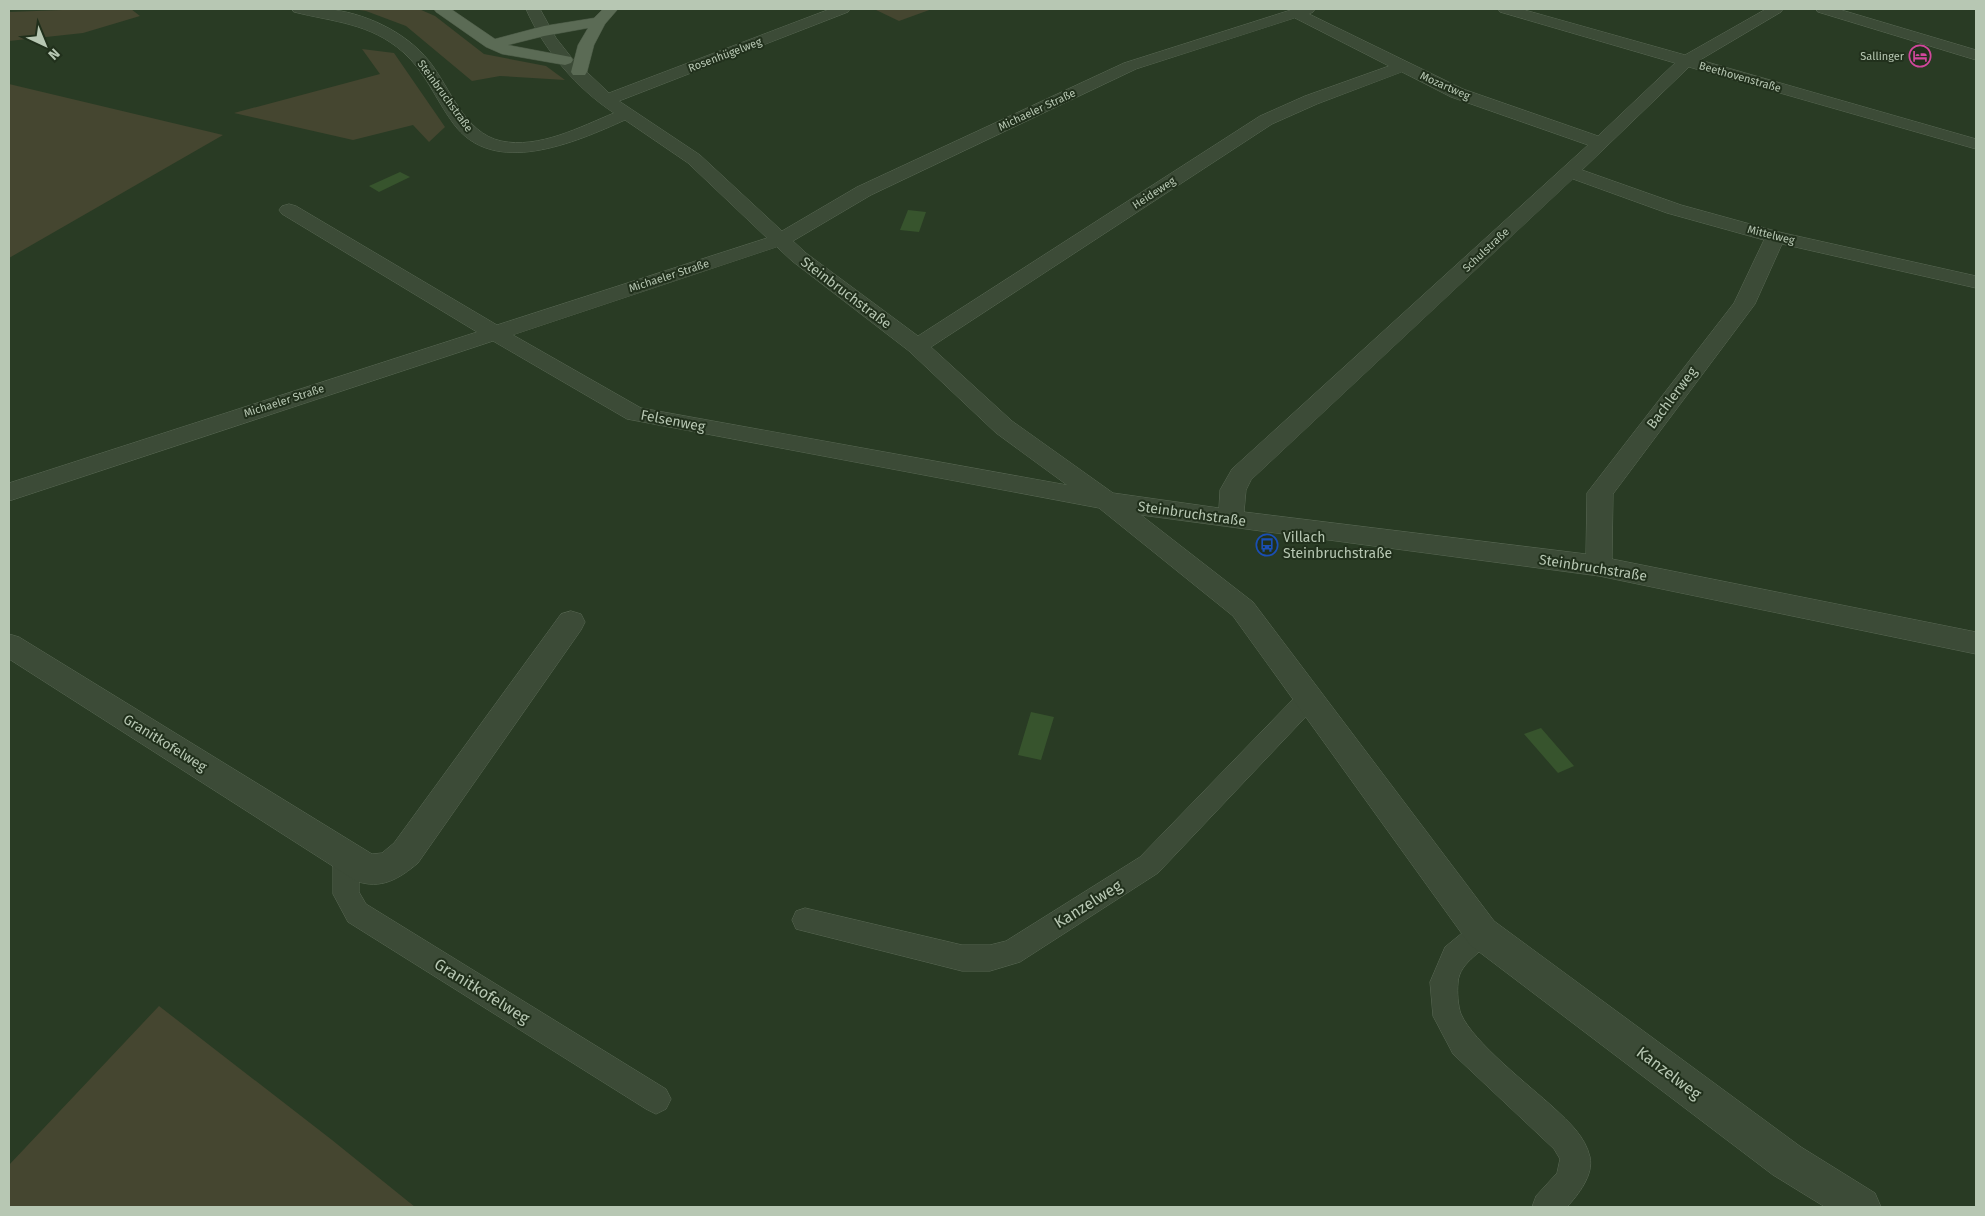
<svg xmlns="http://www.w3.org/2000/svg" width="1985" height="1216" font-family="'Fira Sans',sans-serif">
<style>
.green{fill:#454630}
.water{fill:#37542d}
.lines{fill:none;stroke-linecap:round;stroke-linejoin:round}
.lane-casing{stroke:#5a6955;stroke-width:1}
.street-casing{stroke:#5a6955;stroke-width:1}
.primary-casing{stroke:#485743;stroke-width:1}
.lane{fill:#3c4b37;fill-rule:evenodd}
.street{fill:#3c4b37;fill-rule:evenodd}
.primary{fill:#5b6b55;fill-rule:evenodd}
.labels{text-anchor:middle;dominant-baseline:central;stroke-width:4;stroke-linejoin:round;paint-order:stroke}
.far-street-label{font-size:11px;fill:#b7c7b3;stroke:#21301c}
.far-poi-label{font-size:11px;fill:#b7c7b3;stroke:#21301c;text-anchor:end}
.street-label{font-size:14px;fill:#b7c7b3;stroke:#21301c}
.poi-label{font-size:14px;fill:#b7c7b3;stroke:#21301c;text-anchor:start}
.near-street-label{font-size:16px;fill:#b7c7b3;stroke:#21301c}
</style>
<rect width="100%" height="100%" fill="#293b24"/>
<!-- green -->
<path class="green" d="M89,9H131L140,16L83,33L9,41V12Z
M352,9H419L435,16L484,54L546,66L565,80L500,76L472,81L406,26L366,11Z
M874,9H932L899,21Z
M362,49L394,53L445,127L429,142L413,125L353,140L234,113L380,74Z
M9,84L223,135L9,258Z
M159,1006L332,1140L415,1207H9V1165Z"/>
<!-- water -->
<path class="water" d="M400,172L410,177L379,192L369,186Z
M908,210L926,212L919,232L900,230Z
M1031,712L1054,717L1041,760L1018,755Z
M1541,728L1574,766L1558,773L1524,734Z"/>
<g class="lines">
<!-- lane casing -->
<g class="lane-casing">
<path id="lane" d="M1308,690L1316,692L1319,699L1316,706L1158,873L1020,962L990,971H962L796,929L792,920L796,911L805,908L962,945H990L1006,941L1140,857L1300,692Z
M346,846L355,850L359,858V892L366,904L666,1089L671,1099L666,1109L656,1114L646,1109L348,922L333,894V858L337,850Z
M1482,920L1491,924L1495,933C1487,952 1459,960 1458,983C1457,992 1458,1006 1461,1014C1473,1042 1530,1086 1554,1108C1569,1122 1585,1136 1590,1157C1594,1175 1578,1195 1567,1207H1532L1536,1196L1557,1173L1560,1159L1554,1149L1453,1054L1433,1016L1430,982L1445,947L1473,924Z"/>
</g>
<!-- street casing -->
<g class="street-casing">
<path id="street" d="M292,9C303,9 315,8 326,9C363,12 405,31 429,61C450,87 464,133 501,141C539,149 580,127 614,113C576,88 544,50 526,9H540L556,38L571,57L609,93L830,9H850L848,12L619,101L700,155L782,231L857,187L1124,63L1294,9H1315L1313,12L1309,14L1463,89L1598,136L1675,63L1500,12L1498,9H1521L1685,55L1766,9H1783L1781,12L1700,60L1976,139V149L1689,67L1582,170L1681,205L1779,232L1976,276V288L1782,244L1755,304L1613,494L1612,559L1976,632V654L1599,576L1141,515L1253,602L1494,921L1801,1147L1875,1193L1881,1207H1825L1773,1175L1470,945L1233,616L1099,508L627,419L493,341L9,501V483L477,332L282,214L279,210L282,206L289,204L296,206L497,325L767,238L688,163L625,120C576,142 493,179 453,123C436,100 425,71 403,52C370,23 334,22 294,12ZM1295,18L1389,66L1305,96L1260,116L918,336L806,253L793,241L871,195L1136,69ZM1402,72L1451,97L1588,145L1232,469L1220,490L1219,508L1113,493L1012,421L931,347L1272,124L1317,104ZM1573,179L1667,213L1764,240L1734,303L1587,493L1586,554L1244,512L1246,490L1251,480ZM777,247L792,261L909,351L996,433L1067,485L641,408L513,335Z
M1816,9H1838L1976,50V60L1818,12Z
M571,611L581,614L585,622L581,630L418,863C399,879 381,890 356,881L9,659V634L19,637L372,854L382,853L394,843L561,614Z"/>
</g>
<!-- primary casing -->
<g class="primary-casing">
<path id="primary" d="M434,9H451L495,39L544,26L594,18L603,9H618L605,24L594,45L587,72L585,75H573L571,72L578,45L588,28L544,36L508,45L571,57L573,60L571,63L565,65L502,54L486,47L436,12Z"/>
</g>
<!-- lane -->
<use href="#lane" class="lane"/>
<!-- street -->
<use href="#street" class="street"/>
<!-- primary -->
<use href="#primary" class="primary"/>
</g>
<!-- icons -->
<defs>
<g id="hotel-ring" transform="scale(1.125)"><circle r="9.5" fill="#21301c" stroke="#d1479c" stroke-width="1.5"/><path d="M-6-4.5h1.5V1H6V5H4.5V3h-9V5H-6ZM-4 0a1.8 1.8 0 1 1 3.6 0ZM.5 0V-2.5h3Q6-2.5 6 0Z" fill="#d1479c"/></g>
<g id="bus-ring" transform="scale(1.125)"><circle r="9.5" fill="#21301c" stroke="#1a4fb4" stroke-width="1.5"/><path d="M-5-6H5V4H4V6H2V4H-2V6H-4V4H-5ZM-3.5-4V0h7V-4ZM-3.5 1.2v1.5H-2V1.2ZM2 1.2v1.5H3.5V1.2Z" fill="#1a4fb4"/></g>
</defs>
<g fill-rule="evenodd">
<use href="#hotel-ring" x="1920" y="56"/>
<use href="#bus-ring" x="1267" y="545"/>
</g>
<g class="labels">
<!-- far-street labels -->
<g class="far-street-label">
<text transform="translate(725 55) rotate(-21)">Rosenhügelweg</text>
<text transform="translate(1740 77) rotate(16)">Beethovenstraße</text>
<text transform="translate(1445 86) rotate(24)">Mozartweg</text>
<text transform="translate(445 96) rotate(54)">Steinbruchstraße</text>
<text transform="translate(1037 110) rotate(-25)">Michaeler Straße</text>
<text transform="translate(1154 193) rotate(-33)">Heideweg</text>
<text transform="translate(1771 235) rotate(14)">Mittelweg</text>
<text transform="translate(1486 250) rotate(-43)">Schulstraße</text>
<text transform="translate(669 276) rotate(-18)">Michaeler Straße</text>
<text transform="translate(284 401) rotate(-18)">Michaeler Straße</text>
</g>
<!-- far-poi labels -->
<g class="far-poi-label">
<text x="1904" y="56">Sallinger</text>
</g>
<!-- street labels -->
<g class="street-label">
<text transform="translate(846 293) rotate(37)">Steinbruchstraße</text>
<text transform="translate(1672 398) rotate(-53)">Bachlerweg</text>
<text transform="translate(673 421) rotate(11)">Felsenweg</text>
<text transform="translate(1192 514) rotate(8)">Steinbruchstraße</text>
<text transform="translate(1593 568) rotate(9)">Steinbruchstraße</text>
<text transform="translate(165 743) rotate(32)">Granitkofelweg</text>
</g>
<!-- poi labels -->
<g class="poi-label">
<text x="1283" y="537">Villach<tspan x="1283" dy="16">Steinbruchstraße</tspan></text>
</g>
<!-- near-street labels -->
<g class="near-street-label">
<text transform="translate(1088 904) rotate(-32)">Kanzelweg</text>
<text transform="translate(482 991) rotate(32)">Granitkofelweg</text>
<text transform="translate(1669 1073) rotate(37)">Kanzelweg</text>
</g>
</g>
<!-- border -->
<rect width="1985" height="1216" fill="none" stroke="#b7c7b3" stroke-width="20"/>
<!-- north arrow -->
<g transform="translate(45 45) rotate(136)" stroke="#21301c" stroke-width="4" paint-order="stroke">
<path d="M0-4L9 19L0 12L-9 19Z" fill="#b7c7b3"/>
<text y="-8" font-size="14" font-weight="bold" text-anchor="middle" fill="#b7c7b3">N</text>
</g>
</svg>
